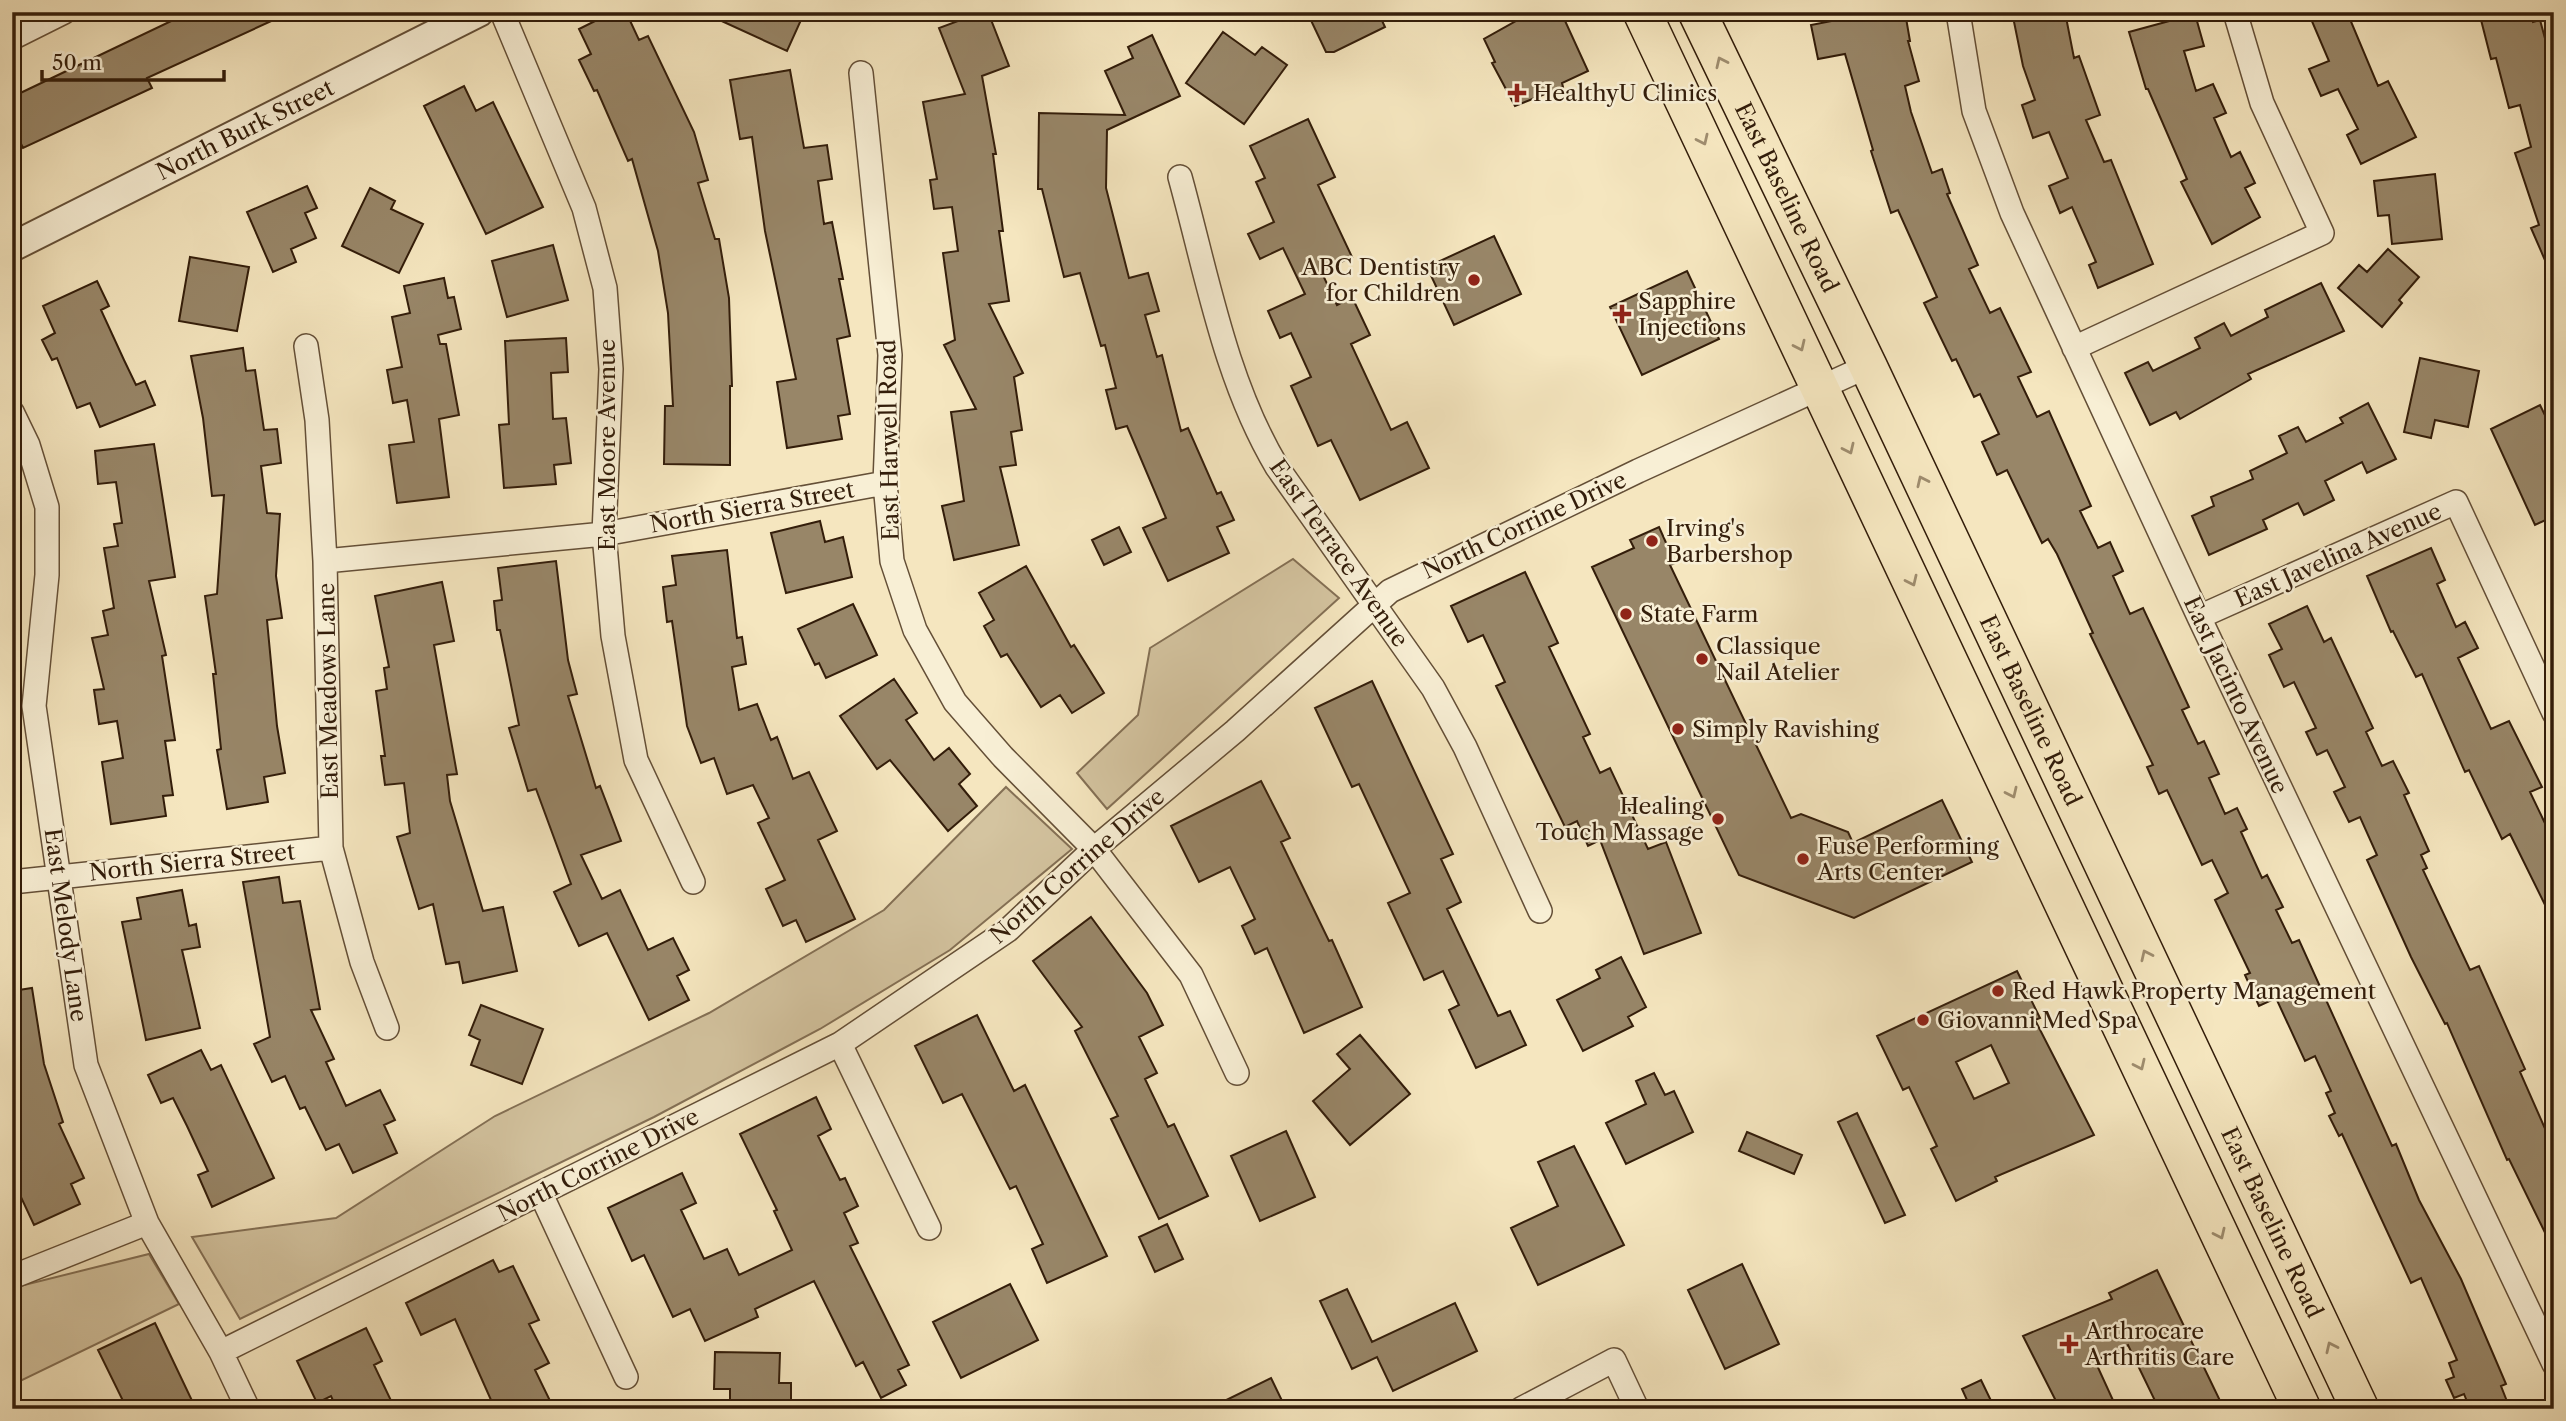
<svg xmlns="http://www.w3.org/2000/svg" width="2566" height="1421" font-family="'Libre Caslon Text',serif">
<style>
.green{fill:#d4c4a0;stroke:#847055;stroke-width:2}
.building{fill:#988668;stroke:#331d0a;stroke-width:2;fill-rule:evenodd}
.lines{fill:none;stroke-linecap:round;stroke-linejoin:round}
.minor-casing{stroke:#644f37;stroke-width:26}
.tertiary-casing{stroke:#644f37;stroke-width:32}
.primary-casing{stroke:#331d0a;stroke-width:40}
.minor{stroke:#f8efd5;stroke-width:23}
.tertiary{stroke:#f8efd5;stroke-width:28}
.primary{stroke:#f5e6bf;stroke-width:37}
.oneway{stroke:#9e8c6e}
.poi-dot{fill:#8f2418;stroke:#f8efd5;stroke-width:2.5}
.labels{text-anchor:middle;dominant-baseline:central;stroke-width:5;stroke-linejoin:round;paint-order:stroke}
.poi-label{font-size:23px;fill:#331d0a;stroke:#f8efd5;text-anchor:start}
.street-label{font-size:23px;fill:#331d0a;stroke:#f8efd5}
</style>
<rect width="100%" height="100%" fill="#f5e6bf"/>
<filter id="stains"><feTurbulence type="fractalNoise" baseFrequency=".00286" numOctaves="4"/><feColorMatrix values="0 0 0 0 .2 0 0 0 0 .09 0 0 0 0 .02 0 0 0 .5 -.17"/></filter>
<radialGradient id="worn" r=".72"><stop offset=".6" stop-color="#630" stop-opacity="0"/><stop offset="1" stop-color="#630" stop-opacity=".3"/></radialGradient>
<!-- green -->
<path class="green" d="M1293,559L1339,598L1107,809L1077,773L1138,715L1150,648Z
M1006,787L1072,849L950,950L820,1029L654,1117L240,1319L192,1237L336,1218L495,1116L709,1013L884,910Z
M149,1254L179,1304L12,1385V1288Z"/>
<!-- building -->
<path class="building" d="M190,12H291L147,78L152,88L23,148L12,125V97Z
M613,12H626L639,40L648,36L694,132L708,180L698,183L715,239H719L729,298L732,386H730V465L664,464L665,406H673L668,313L658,251L632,159L628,161L597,90L594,91L579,60L591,54L579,29Z
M702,12H784L801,20L787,51Z
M982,12H988L1009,66L982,76L996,154H993L1003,231H999L1009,301L989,304L1023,373L1014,377L1022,430L1011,432L1016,465L1000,467L1019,545L954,560L942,506L964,501L951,412L976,409L944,345L955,340L943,253L958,251L952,207L934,209L930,180L937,179L923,102L965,94L939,28Z
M1307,12H1378L1385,27L1334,52H1326Z
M1532,12H1561L1588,71L1562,83L1563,87L1515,106L1492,63L1495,62L1484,39Z
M1841,12H1896L1897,20L1906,18L1910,41H1908L1919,81L1905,86L1911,112L1932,173L1942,169L1950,193L1947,194L1978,265L1969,269L1990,313L2000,308L2031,372L2018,377L2037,417L2049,411L2091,506L2080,511L2098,548L2110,542L2123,571L2113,576L2130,614L2143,608L2158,640L2189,707L2182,710L2198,744L2204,741L2219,774L2209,778L2225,814L2237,808L2247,829L2241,832L2262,878L2267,875L2283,907L2276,910L2292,943L2299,940L2392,1146L2396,1144L2419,1200L2461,1279L2506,1384L2501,1386L2510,1409H2470L2464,1394L2454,1398L2446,1380L2454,1377L2449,1363L2457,1360L2421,1278L2411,1283L2342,1134L2339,1136L2329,1116L2335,1113L2326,1093L2331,1091L2315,1056L2305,1061L2276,998L2259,1006L2245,975L2250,973L2215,900L2228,893L2212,860L2202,865L2167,790L2159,794L2147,767L2153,765L2090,634L2093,633L2057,554L2048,539L2042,543L2007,470L1997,475L1982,442L1999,434L1980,394L1974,397L1956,359L1952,361L1924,303L1937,297L1898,210L1891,213L1871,151L1873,150L1845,54L1818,59L1811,25L1842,19Z
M2012,12H2065L2074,58L2079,56L2100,115L2086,120L2104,162L2111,160L2153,264L2098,288L2089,265L2096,262L2072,207L2060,213L2049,186L2068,178L2049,132L2033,138L2022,105L2035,100L2023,66Z
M2308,12H2347L2378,86L2388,81L2416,137L2361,164L2347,135L2358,129L2338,89L2321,96L2309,69L2329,61Z
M2479,12H2530L2533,22L2540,20L2554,72V281L2531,228L2539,225L2515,153L2531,147L2520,105L2509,108L2496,58L2491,59Z
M2195,14L2204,46L2184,51L2196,91L2213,84L2226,113L2214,118L2231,157L2240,152L2255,183L2245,188L2260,217L2212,244L2181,182L2187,179L2148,89H2146L2129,32Z
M1223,32L1255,55L1262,47L1287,65L1244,124L1186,83Z
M1152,35L1180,96L1107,130L1106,188L1129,278L1148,273L1159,311L1145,315L1157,357L1162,355L1181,431L1188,428L1217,494L1221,492L1234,520L1217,527L1229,553L1168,581L1143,528L1166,518L1127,426L1116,429L1106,390L1116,388L1105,345L1101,346L1080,273L1064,277L1042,189H1038L1039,113L1125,115L1105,71L1133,58L1128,47Z
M790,70L804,148L827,145L832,179L818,181L824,224L832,222L843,279H839L850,336L837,339L850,414L838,416L842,439L787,448L777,382L796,379L765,231L752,137L740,139L730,80Z
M464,86L476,111L493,102L543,207L486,234L424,106Z
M1308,119L1335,177L1318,185L1352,257L1321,271L1337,305L1352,297L1370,335L1351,344L1391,430L1407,422L1429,468L1360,500L1331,440L1318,446L1291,386L1311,377L1291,333L1280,338L1268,311L1305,294L1283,248L1260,259L1248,234L1274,222L1256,182L1265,178L1250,146Z
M2435,174L2442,239L2392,244L2389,215L2378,216L2374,181Z
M307,186L317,208L305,213L316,238L291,249L296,262L273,272L247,212Z
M370,188L395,201L391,209L423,224L399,273L342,246Z
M1494,236L1521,294L1454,325L1427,267Z
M553,245L568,300L507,317L492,261Z
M2388,249L2419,277L2399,300L2402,303L2382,327L2338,288L2359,265L2367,272Z
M190,257L249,267L237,331L179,321Z
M1687,271L1719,339L1642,375L1610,307Z
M444,278L448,298L454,297L461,329L438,335L440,344H446L459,415L439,419L449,497L397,503L389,445L414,442L407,400L393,403L387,370L402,367L392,317L410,313L404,286Z
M97,281L109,306L101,310L124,360L136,385L145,381L155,405L100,427L90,403L77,408L57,358L52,360L42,340L55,333L43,306Z
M2321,283L2344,331L2248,374L2251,379L2180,419L2176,412L2150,425L2125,373L2148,362L2153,371L2200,348L2195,338L2224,323L2231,336L2268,317L2265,310Z
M566,338L568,372L551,373L553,419L566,418L571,463L554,465L556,484L504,488L499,425L509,424L505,341Z
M243,348L246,371L255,370L264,430L277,429L281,463L261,466L267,513L280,514L276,576L282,618L267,620L277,726L285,773L264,777L268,802L227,809L217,750L221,749L213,674H216L205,596L217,594L224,495L212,496L203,418L191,356Z
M2420,358L2479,371L2468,427L2435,420L2431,438L2404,432Z
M2368,403L2396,459L2367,473L2362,462L2325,481L2334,500L2304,515L2298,503L2263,520L2267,529L2209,555L2192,516L2214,506L2211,497L2253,479L2250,471L2287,453L2279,436L2298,427L2306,442L2343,423L2340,418Z
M2540,405L2554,434V516L2535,525L2491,429Z
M154,444L175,577L149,581L166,655L162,656L175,740L165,741L173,795L163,796L166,816L111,824L102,762L123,758L117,721L99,724L94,690L104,689L92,638L108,635L103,611L114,608L104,548L118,546L114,524L122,523L116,482L98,484L95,451Z
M820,521L825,542L843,537L852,577L786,593L771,533Z
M1119,527L1131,552L1104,565L1092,540Z
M1659,527L1675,563L1670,565L1791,818L1801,814L1848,832L1853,843L1942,800L1972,862L1854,918L1739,875L1592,567L1634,548L1630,540Z
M2431,548L2445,580L2437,584L2456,627L2465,622L2478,648L2458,658L2491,729L2509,721L2542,787L2530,792L2554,842V923L2510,834L2502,839L2469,770L2465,772L2422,674L2416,677L2393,631L2391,632L2367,576Z
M727,550L737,638L742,637L746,664L732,667L739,710L757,704L771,740L777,737L793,779L809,772L837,831L818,840L855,919L806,942L796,920L783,926L766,889L785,880L758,823L769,818L753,785L727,794L714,758L701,763L687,726L672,621L667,622L663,587L676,585L672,556Z
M556,561L568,660L577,694L568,696L596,788L600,786L621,841L581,855L602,899L620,890L648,950L673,938L689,970L677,976L689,1000L649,1020L607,933L579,946L554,892L571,884L536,789L528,791L509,728L519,725L500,630H497L494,601L502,600L498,568Z
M1026,566L1071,647L1074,645L1104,693L1072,713L1060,695L1041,707L1007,654L1001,657L984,626L994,620L979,593Z
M1525,572L1558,643L1549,647L1590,734L1583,737L1600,773L1610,768L1648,849L1666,842L1701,933L1644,954L1600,840L1588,846L1577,821L1565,827L1496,686L1505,682L1483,635L1468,642L1451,606Z
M442,582L454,641L434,645L457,774L447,775L450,801L483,911L503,907L517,971L463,983L459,962L446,964L433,904L419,909L397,837L410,833L404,783L385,785L381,756H385L376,691L387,689L384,668L389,667L375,596Z
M853,604L877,655L826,678L819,663L815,665L798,629Z
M2307,606L2324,642L2331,638L2373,728L2366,732L2382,766L2393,761L2409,793L2404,795L2429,851L2421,855L2427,868L2423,870L2470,970L2479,966L2525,1069L2520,1072L2554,1149V1251L2509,1159L2507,1160L2447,1023L2445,1024L2411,957L2367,860L2377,855L2360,817L2349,822L2334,792L2345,787L2327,750L2317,755L2306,732L2316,728L2294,682L2284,687L2269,655L2282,649L2269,624Z
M894,679L917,713L906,720L934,760L949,748L970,774L959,784L977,806L948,831L890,760L877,769L840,716Z
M1372,681L1453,854L1441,859L1461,902L1447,909L1498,1016L1510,1011L1526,1045L1476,1068L1449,1010L1459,1005L1443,971L1424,980L1388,903L1410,893L1359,784L1352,787L1315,708Z
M1261,781L1290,838L1281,842L1329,941L1332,940L1362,1007L1304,1033L1267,948L1255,954L1242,926L1255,919L1230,867L1199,882L1171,826Z
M279,877L283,903L300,901L320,1009L311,1010L334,1059L326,1062L346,1106L380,1090L395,1120L384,1125L397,1153L353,1173L339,1144L326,1150L305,1107L300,1109L285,1076L272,1082L254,1044L270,1037L243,882Z
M182,890L189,926L196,924L200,947L182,950L200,1028L146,1040L122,922L141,919L137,898Z
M1091,917L1147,993L1163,1025L1139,1037L1157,1073L1145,1079L1168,1127L1174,1124L1208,1196L1159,1219L1111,1119L1118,1116L1075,1031L1082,1027L1033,961Z
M1621,957L1646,1007L1628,1017L1633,1026L1583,1051L1557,1000L1600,978L1596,970Z
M2017,971L2040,1018L2035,1020L2094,1135L1995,1177L1997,1181L1956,1201L1931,1149L1937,1146L1909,1087L1903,1090L1877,1036ZM1991,1045L2009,1083L1974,1099L1956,1062Z
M32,988L44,1064L63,1122L59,1124L84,1178L71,1184L80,1204L34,1225L12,1178V991Z
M481,1005L543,1029L522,1084L471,1065L480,1040L469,1035Z
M977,1015L1014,1091L1025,1085L1107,1256L1047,1283L1032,1249L1043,1244L1016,1186L1010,1189L962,1094L943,1103L915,1046Z
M1360,1035L1410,1094L1350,1145L1313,1101L1350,1069L1337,1054Z
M201,1050L211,1070L221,1065L274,1178L212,1207L198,1175L208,1171L187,1126L173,1098L161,1103L148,1075Z
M1654,1073L1665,1095L1674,1091L1693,1132L1626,1164L1606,1123L1646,1104L1636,1081Z
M816,1097L831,1129L818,1136L840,1180L845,1178L858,1206L844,1213L858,1243L850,1246L909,1365L898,1370L906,1385L881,1398L863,1362L856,1366L814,1281L755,1309L758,1317L705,1341L690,1309L673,1317L644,1255L632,1261L608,1208L682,1173L696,1203L681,1210L704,1259L727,1249L739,1275L792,1250L774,1211L777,1210L740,1134Z
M1857,1113L1905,1215L1885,1223L1838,1122Z
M1286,1131L1315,1197L1260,1221L1231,1156Z
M1747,1132L1802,1155L1794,1174L1739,1151Z
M1574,1146L1624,1245L1538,1285L1511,1228L1558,1206L1538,1162Z
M1167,1224L1183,1259L1155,1272L1139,1237Z
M493,1260L499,1272L513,1266L539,1320L529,1324L549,1363L535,1370L554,1409H495L455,1319L421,1335L406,1303Z
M1742,1264L1779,1344L1725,1369L1688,1290Z
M2157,1270L2224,1409H2159L2128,1345L2095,1361L2117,1409H2060L2023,1336L2112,1299L2109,1293Z
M1010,1284L1038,1340L961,1378L933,1322Z
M1347,1289L1372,1342L1455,1303L1477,1351L1393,1391L1377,1357L1352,1369L1320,1301Z
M155,1323L196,1409H127L98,1350Z
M366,1328L382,1361L374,1365L395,1409H337L331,1396L317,1403L297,1361Z
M715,1352L780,1353L779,1383H791V1409H730V1389H714Z
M1271,1378L1286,1409H1208Z
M1981,1380L1995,1409H1971L1962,1389Z"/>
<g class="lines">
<!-- minor casing -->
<g class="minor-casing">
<path id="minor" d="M502,12L584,208L605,288L611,369L604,534L613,636L636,760L693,882
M1958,12L1974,111L2012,213L2199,617L2554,1364
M12,38L64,12
M861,73L890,355L885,483L892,561L915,630L955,702L1003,757L1094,849L1191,975L1237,1073
M1180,177C1207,275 1225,380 1277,467L1433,688L1465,747L1540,911
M306,346L317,420L325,561L331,848L362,962L387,1028
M2074,348L2322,233L2262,103L2235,12
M12,412L28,445L47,507V575L34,706L86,1065L147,1223L221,1352L248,1409
M325,561L604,534L885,483
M2199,617L2456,502L2554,713
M12,882L331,848
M840,1044L929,1228
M541,1194L626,1377
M12,1277L147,1223
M221,1352L840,1044L1008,930L1094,849L1235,731L1390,591L1638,471L1868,366
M1521,1409L1614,1360L1637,1409"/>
</g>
<!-- tertiary casing -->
<g class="tertiary-casing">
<g id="tertiary">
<path id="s1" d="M12,247L479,12"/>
</g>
</g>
<!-- primary casing -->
<g class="primary-casing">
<g id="primary">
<path d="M1642,12L2302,1409"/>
<path id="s2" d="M1697,12L1868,366L2360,1409"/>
</g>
</g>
<!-- minor -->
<use href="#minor" class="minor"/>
<!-- tertiary -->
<use href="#tertiary" class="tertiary"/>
<!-- primary -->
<use href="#primary" class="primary"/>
</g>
<!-- one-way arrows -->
<defs><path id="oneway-chevron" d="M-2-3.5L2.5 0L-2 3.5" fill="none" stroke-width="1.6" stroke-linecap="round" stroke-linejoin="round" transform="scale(1.75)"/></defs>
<g class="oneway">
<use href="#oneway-chevron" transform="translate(1721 62) rotate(-115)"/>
<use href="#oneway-chevron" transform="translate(1703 140) rotate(65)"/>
<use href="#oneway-chevron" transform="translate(1800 346) rotate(65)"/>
<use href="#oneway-chevron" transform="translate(1849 449) rotate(65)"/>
<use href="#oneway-chevron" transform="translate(1922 481) rotate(-115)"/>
<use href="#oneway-chevron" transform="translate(1912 581) rotate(65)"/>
<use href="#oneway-chevron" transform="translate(2012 793) rotate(65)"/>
<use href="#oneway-chevron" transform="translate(2146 955) rotate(-115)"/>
<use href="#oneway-chevron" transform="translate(2140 1065) rotate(65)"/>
<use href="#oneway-chevron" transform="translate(2220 1234) rotate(65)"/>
<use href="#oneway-chevron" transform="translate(2331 1347) rotate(-115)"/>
</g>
<!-- markers -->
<g class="poi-dot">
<path d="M1513.5 82.5h7v7h7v7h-7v7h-7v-7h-7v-7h7z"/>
<circle cx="1474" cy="280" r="7"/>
<path d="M1618.5 303.5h7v7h7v7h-7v7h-7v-7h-7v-7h7z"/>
<circle cx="1652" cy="541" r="7"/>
<circle cx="1626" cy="614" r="7"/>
<circle cx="1702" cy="659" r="7"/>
<circle cx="1678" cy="729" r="7"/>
<circle cx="1718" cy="819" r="7"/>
<circle cx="1803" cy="859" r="7"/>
<circle cx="1998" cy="991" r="7"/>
<circle cx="1923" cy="1020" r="7"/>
<path d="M2065.5 1333.5h7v7h7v7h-7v7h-7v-7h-7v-7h7z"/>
</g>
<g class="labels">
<!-- poi labels -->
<g class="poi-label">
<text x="1533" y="93">HealthyU Clinics</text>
<text x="1460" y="267" text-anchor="end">ABC Dentistry<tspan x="1460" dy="26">for Children</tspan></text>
<text x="1638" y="301">Sapphire<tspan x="1638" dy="26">Injections</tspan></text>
<text x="1666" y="528">Irving's<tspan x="1666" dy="26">Barbershop</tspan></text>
<text x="1640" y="614">State Farm</text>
<text x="1716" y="646">Classique<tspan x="1716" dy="26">Nail Atelier</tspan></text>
<text x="1692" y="729">Simply Ravishing</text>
<text x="1704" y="806" text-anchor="end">Healing<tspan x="1704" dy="26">Touch Massage</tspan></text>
<text x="1817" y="846">Fuse Performing<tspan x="1817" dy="26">Arts Center</tspan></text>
<text x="2012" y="991">Red Hawk Property Management</text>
<text x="1937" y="1020">Giovanni Med Spa</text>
<text x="2085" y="1331">Arthrocare<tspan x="2085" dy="26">Arthritis Care</tspan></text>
</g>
<!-- street labels -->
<g class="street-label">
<text stroke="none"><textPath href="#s1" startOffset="261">North Burk Street</textPath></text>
<text stroke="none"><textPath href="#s2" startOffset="206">East Baseline Road</textPath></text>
<text transform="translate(889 440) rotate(-91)">East Harwell Road</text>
<text transform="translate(607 445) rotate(-90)">East Moore Avenue</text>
<text transform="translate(752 507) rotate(-10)">North Sierra Street</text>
<text transform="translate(1524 525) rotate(-25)">North Corrine Drive</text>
<text transform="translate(1339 553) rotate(55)">East Terrace Avenue</text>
<text transform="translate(2338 555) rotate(-24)">East Javelina Avenue</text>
<text transform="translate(328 691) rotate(-91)">East Meadows Lane</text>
<text transform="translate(2236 695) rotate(65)">East Jacinto Avenue</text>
<text stroke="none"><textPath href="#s2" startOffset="774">East Baseline Road</textPath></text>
<text transform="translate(192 862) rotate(-6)">North Sierra Street</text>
<text transform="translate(1077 866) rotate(-41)">North Corrine Drive</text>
<text transform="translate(66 925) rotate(82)">East Melody Lane</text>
<text transform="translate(598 1165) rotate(-27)">North Corrine Drive</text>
<text stroke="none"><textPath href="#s2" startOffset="1340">East Baseline Road</textPath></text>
</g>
</g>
<!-- margin -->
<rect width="2566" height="1421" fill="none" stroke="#f5e6bf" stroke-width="42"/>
<rect x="14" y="14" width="2538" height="1393" fill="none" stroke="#331d0a" stroke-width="3.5"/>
<rect x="21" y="21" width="2524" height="1379" fill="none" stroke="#331d0a" stroke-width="2"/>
<!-- scale -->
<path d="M42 70v10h182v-10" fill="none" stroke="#331d0a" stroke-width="3.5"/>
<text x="52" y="70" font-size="21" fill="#331d0a" stroke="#f8efd5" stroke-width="5" paint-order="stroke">50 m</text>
<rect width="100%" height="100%" filter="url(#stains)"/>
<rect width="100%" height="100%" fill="url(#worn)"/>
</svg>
